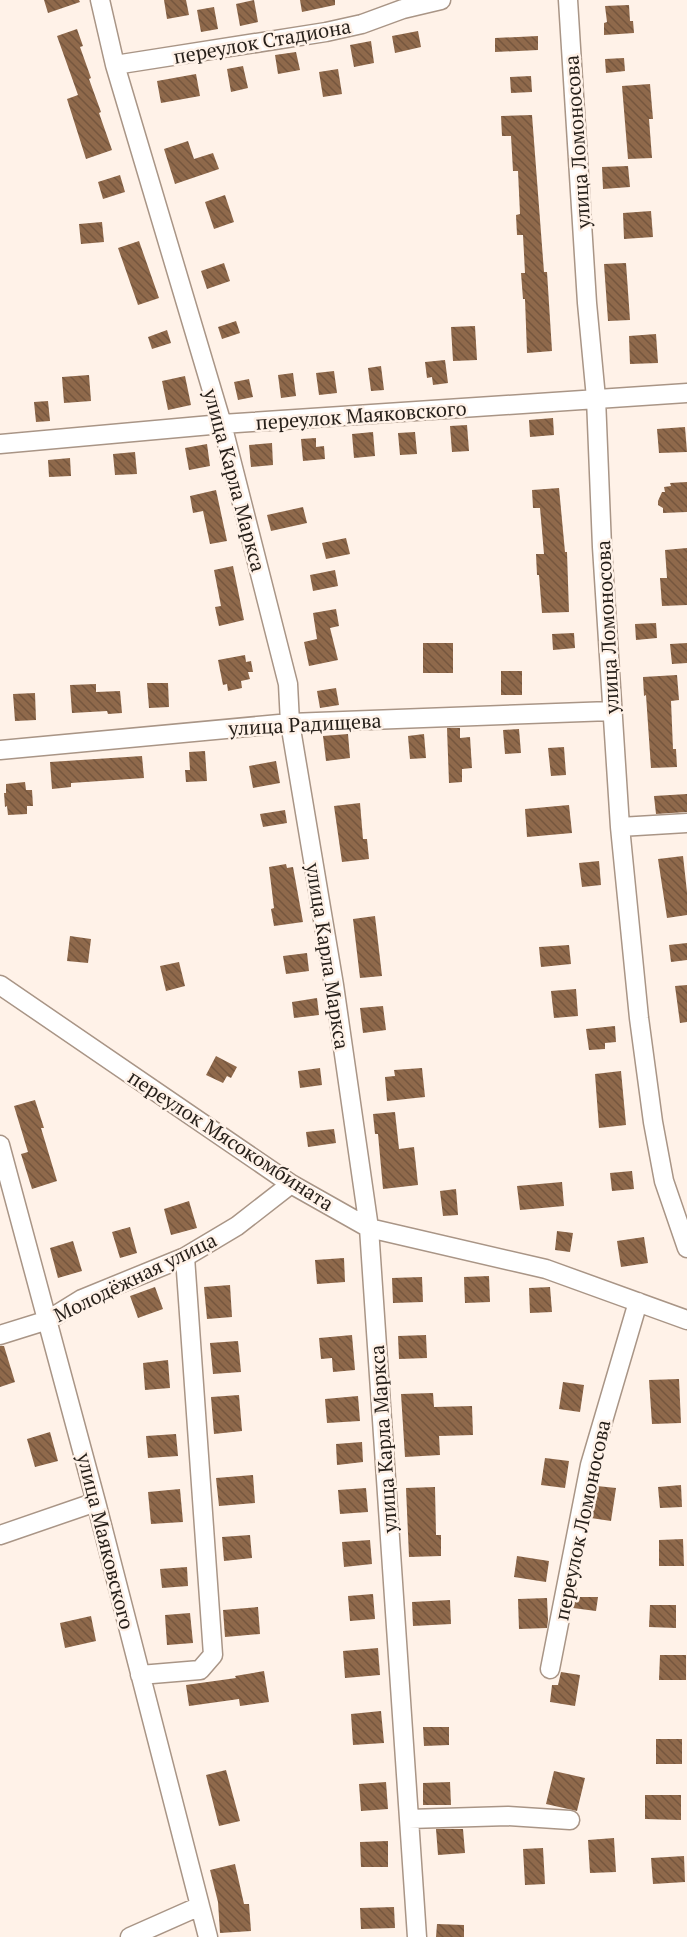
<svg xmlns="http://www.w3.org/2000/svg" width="687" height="1937" font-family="'PT Serif',serif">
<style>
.building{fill:url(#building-back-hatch)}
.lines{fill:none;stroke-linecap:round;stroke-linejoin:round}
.minor-casing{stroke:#a99586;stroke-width:21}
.minor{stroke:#fff;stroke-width:18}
.labels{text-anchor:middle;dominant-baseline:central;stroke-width:5;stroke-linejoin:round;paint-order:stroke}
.street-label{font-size:20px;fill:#261f19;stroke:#fff2e8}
</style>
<defs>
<pattern id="building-back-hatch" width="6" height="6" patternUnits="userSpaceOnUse" patternTransform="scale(1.5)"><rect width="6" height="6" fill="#8f694b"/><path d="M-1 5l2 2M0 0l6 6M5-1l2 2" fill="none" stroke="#75563e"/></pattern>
</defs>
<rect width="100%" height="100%" fill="#fff2e8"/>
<!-- building -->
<path class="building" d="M44,0H79L80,2L48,13Z
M164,0H186L189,15L167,19Z
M254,0L258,22L240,26L236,4Z
M300,0H335V5L302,12Z
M629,5L630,21H633L634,33L604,35V23L607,22L605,6Z
M214,7L218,29L201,32L197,10Z
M77,29L83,46L80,47L91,78L89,79L101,112L99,113L112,150L86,159L67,99L78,95L57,36Z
M418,31L421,47L395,53L392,36Z
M538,36V50L495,52V38Z
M371,41L374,63L354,67L350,45Z
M296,52L300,70L278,74L275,55Z
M624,58L625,71L606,73L605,59Z
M243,66L248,88L231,92L227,69Z
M338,69L342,94L323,97L319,72Z
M196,74L200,96L161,103L157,81Z
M531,76L532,92L511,93L510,77Z
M650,84L653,119H649L652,158L628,159L622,86Z
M532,115L544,272H547L552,351L527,353L525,299H523L521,273H525L523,235H517L516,215L520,214L518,171H513L511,136H502L501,116Z
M188,141L194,159L213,153L219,169L175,184L164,149Z
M628,166L630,187L603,189L602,167Z
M120,175L125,192L103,199L98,182Z
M225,195L234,222L214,229L205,202Z
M651,211L653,237L624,239L623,213Z
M102,222L104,242L81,244L79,224Z
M139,241L159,298L138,305L118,248Z
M224,263L230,281L207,289L201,271Z
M626,263L630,320L608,321L604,264Z
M236,321L240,333L222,339L218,327Z
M475,326L477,360L453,361L451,327Z
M167,330L171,343L152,349L148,337Z
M656,334L658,363L630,364L629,336Z
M445,360L448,383L433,385L432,377L427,378L425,362Z
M381,366L384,390L371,391L368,368Z
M334,371L337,393L319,395L316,373Z
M293,373L296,396L281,398L278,375Z
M89,375L91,401L64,403L62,377Z
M185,376L191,405L168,410L162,381Z
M249,379L253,397L238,400L234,382Z
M48,401L50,421L36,422L34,402Z
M553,418L554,435L530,437L529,420Z
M467,425L469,451L452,452L450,426Z
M685,427L687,452L659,453L657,429Z
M373,432L375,456L354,458L352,434Z
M415,432L417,454L400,455L398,433Z
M316,438V447L324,446L325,459L303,461L301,439Z
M272,443L273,465L251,467L249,445Z
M207,444L210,466L189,470L185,448Z
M135,452L137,474L115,475L113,454Z
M70,458L71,476L49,477L48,460Z
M687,482V512L663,513V508L658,505V501L662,492H665L664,487L671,486L670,483Z
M559,488L565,552H567L569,612L542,613L539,575H537L536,554H544L540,508H533L532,490Z
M216,490L227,541L210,544L203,511L193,513L190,496Z
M303,507L307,523L271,531L267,515Z
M346,538L350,554L326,559L322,543Z
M687,548V605L662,606L660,578H667L665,550Z
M233,566L244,620L219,626L215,607L221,606L214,570Z
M335,570L338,586L313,591L310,575Z
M336,609L339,626L330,628L338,660L309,666L304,642L317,639L313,613Z
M656,623L657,638L636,640L635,624Z
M574,633L575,648L553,650L552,634Z
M423,643H453V673H423Z
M687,643V663L672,664L670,644Z
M245,655L246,662L251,661L253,672H248L250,679L241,681L242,688L228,691L227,684L223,685L218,660Z
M501,671H522V695H501Z
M677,675L679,700L671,701L673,749H676L677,767L651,768L646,695L644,696L643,677Z
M147,683H168L169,707L149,708Z
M96,684V692L120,691L122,713L108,714L107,711L72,713L70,685Z
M336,688L339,705L320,708L317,691Z
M35,693L36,720L15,721L13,694Z
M447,728H460V738L470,737L472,768L462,769V782L449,783Z
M519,729L521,753L505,754L503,730Z
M348,734L350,758L326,761L323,736Z
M424,734L426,758L410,759L408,736Z
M564,747L566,775L551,776L548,748Z
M205,751L207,781L186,782L185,770H190L189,752Z
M142,756L144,778L71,783V787L52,789L50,762Z
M276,761L280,783L253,788L249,766Z
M25,782L26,790H32L33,806H27V814L8,815L7,806L5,807L4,793H6V784Z
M687,794V812L656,814L654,796Z
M360,803L363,839H367L369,859L342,862L334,806Z
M569,805L572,833L527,837L525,809Z
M285,810L287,823L263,827L260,814Z
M683,856L687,892V915L667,918L658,859Z
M599,861L601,885L582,887L579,863Z
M286,864L287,868L293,867L303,922L274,926L271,909L274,908L269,867Z
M375,916L382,976L360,978L353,919Z
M70,936L91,939L88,963L67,961Z
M687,943V960L671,962L669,945Z
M569,945L571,964L541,967L539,947Z
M307,953L309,971L286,974L283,956Z
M179,962L185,986L166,991L160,966Z
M687,985V1022L680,1023L675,986Z
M576,989L578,1016L554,1018L551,991Z
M317,998L319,1015L294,1018L292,1002Z
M383,1006L386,1030L363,1033L360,1008Z
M615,1026L616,1042L605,1043V1049L589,1050L586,1029Z
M216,1056L237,1067L231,1078L227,1076L223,1083L206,1075Z
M320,1068L322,1085L300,1088L298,1071Z
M422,1068L425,1097L387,1101L385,1077L395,1076L394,1070Z
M621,1071L626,1125L599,1128L595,1074Z
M35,1100L44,1128H41L57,1181L32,1189L21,1154L28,1152L14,1106Z
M395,1112L399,1149L414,1147L418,1185L383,1189L378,1134H375L373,1114Z
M334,1129L336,1143L308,1147L306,1132Z
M632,1171L634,1189L612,1191L610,1173Z
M562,1182L564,1206L520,1210L517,1186Z
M456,1189L458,1215L443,1216L440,1191Z
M189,1201L197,1228L171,1235L164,1209Z
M130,1227L137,1253L120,1258L112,1232Z
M557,1231L573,1233L570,1252L555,1250Z
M644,1237L648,1263L621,1267L617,1241Z
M73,1241L82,1271L58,1278L50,1248Z
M344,1258L345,1282L317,1284L315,1260Z
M489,1276L490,1302L465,1303L464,1277Z
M422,1277L423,1302L393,1303L392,1278Z
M230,1285L232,1317L207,1319L204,1287Z
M155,1287L163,1309L138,1318L130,1296Z
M550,1287L552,1312L530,1313L529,1288Z
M352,1335L355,1370L333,1372L332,1358L321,1359L319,1338Z
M426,1335L427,1358L399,1359L398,1336Z
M238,1341L241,1372L213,1374L210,1343Z
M0,1346H4L15,1382L0,1387Z
M168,1360L170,1388L145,1390L143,1363Z
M679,1379L681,1423L652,1424L649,1380Z
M563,1382L584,1385L580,1412L559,1409Z
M433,1393L434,1407L472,1406L473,1435L439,1436L440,1455L405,1457L401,1394Z
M239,1395L242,1431L214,1434L211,1397Z
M358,1396L360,1421L327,1423L325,1399Z
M50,1432L58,1461L35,1467L27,1439Z
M176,1434L178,1456L148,1458L146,1436Z
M362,1442L363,1462L337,1465L336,1444Z
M545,1458L569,1461L565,1488L541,1485Z
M253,1475L255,1503L219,1506L216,1478Z
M681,1485L682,1507L660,1508L658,1487Z
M597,1486L616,1488L611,1521L591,1518Z
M435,1487L436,1535H441V1556L409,1557L406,1488Z
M366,1488L368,1512L340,1514L338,1490Z
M180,1489L183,1522L151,1524L148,1492Z
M250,1535L252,1558L224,1561L222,1537Z
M683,1539L684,1566H659V1540Z
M370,1540L372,1564L344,1567L342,1542Z
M517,1556L549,1561L546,1582L514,1577Z
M187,1567L188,1586L162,1588L160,1569Z
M373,1594L375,1619L350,1621L348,1596Z
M576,1597H598L596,1611L573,1608Z
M547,1598L548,1620L547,1628L519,1629L518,1599Z
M450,1600L451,1624L413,1626L412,1602Z
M650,1605H676V1628L649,1627Z
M258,1607L260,1634L225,1637L223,1610Z
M190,1613L193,1643L167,1645L165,1615Z
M91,1616L96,1641L65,1648L60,1623Z
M378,1648L380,1675L345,1678L343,1651Z
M660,1655H686V1680H659Z
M264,1671L269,1702L240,1706L239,1699L189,1706L186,1685L236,1678L235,1676Z
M561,1672L580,1675L575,1706L550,1702L552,1685H558Z
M381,1711L384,1743L353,1745L351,1714Z
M423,1727H449V1745L424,1746Z
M656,1739H682V1764H656Z
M226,1770L240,1821L219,1826L206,1775Z
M554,1771L585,1778L577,1811L546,1804Z
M386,1782L388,1809L361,1811L359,1784Z
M450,1782L451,1805H423V1783Z
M645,1795H681V1820L645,1819Z
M436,1829H463L465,1853L438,1855Z
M614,1838L616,1872L590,1873L588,1840Z
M388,1841V1867H361L360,1842Z
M543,1848L545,1884L525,1885L523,1849Z
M684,1856L685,1882L653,1884L651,1858Z
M235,1864L244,1904H249L251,1931L220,1933L218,1902L210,1870Z
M394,1907L395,1928L361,1929L360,1908Z
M437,1924L464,1925V1937H436Z"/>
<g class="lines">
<!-- minor casing -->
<g class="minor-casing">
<path id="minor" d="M100,0L115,65L222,424L288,684L290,723L334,985L369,1228L417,1937
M568,0L587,303L596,398L602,547L620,827L639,1018L653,1122L664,1181L687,1248
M115,65L326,32L362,24L403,9L441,0
M0,444L222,424L687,393
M0,750L290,723L611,711
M620,827L687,823
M0,985L291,1184L369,1228L546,1269L687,1320
M0,1145L96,1502L208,1937
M0,1335L48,1320L82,1299L185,1257L237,1226L291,1184
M0,1535L96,1502
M550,1669L590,1465L638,1302
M140,1675L200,1670L213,1655L185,1257
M409,1819L508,1816L570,1820
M130,1937L200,1906"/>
</g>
<!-- minor -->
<use href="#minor" class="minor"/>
</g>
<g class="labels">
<!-- street labels -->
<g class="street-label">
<text transform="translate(262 41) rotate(-10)">переулок Стадиона</text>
<text transform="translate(577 142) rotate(-94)">улица Ломоносова</text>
<text transform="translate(361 415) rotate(-4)">переулок Маяковского</text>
<text transform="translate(235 480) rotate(75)">улица Карла Маркса</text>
<text transform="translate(607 627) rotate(-93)">улица Ломоносова</text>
<text transform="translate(305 724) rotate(-3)">улица Радищева</text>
<text transform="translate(328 956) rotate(81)">улица Карла Маркса</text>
<text transform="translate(231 1140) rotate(33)">переулок Мясокомбината</text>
<text transform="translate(135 1277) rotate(-26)">Молодёжная улица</text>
<text transform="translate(383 1439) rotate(-94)">улица Карла Маркса</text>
<text transform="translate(582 1520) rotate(-78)">переулок Ломоносова</text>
<text transform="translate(106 1541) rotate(76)">улица Маяковского</text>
</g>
</g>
</svg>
